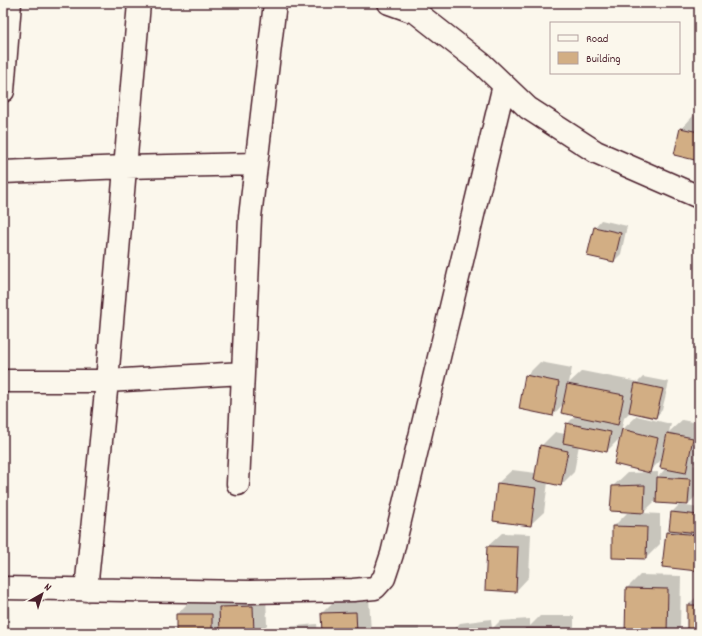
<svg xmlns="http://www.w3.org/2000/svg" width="702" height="636" font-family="Dekko,sans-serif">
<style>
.shadow{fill:#0003}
.building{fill:#d2ae84;stroke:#4a1f2b}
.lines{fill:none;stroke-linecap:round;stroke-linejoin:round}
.minor-casing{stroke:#4a1f2b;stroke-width:25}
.minor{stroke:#fbf7ec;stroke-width:22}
</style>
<rect width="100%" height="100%" fill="#fbf7ec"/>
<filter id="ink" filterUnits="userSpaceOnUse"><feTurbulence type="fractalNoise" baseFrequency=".025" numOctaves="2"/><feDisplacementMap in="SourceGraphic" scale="8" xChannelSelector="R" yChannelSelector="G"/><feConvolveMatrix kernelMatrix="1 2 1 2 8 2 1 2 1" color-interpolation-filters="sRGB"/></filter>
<g filter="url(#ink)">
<!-- shadow -->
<path class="shadow" d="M694,115L699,116V160L681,129Z
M601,220L627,226L621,254L614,261L589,255L595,227Z
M540,362L572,368L569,383L582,371L638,382L643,377L669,382L662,410L656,417L630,412L624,418L621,431L637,416L671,424L669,432L682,420L697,423L699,414V459L693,465L699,466V493L688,504L657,499L643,513L660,514V544L646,558L613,557V527L627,513H632V511L613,486L627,473L658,472V477L666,468L663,458L649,472L622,436L607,451L579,445L574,472L561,485L548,482L544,512L530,525L498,483L512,470L536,473L541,446L555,432L565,434L567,424L576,415L564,403L553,415L526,376Z
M679,505L699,508V568L697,570L663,566L667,532L671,528L672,512Z
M502,533L531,534L529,577L516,591L488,546Z
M640,575L681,576L680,628L675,633H626L627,588Z
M9,588L10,633H3V589Z
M266,593L267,625L259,633H177V614L190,601Z
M699,594V633H688V605Z
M369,598L371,633H323L322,613L335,600Z
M540,616H574V633H451L460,623L491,619L492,629L500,621L530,619V626Z
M317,624L318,633H281L286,627Z
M391,627H419V633H385Z"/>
<!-- building -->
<path class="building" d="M680,128L699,132V161L674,155Z
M594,227L621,233L614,262L587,256Z
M525,375L559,382L553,416L519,409Z
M635,383L663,389L656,418L629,412Z
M567,384L624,395L618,425L561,413Z
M699,410V429L694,428Z
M566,423L611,432L607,452L563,443Z
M622,429L658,438L650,473L614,464Z
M667,433L693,438L686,473L660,468Z
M540,445L568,451L561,486L534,480Z
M657,477L690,479L688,505L656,503Z
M497,483L536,488L531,526L493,521Z
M645,485L644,513L610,511L612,486Z
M671,512L699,515V533L669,530Z
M612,526L647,527L646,559L612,558Z
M666,532L699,535L697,571L662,567Z
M487,546L518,547L516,592L485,590Z
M626,588L668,589L667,633H625Z
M687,605H699V633H687Z
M253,606L254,633H220L219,607Z
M356,612L357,633H322L321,613Z
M176,614H212V633H176Z
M525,629H561V633H525Z
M311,630V633H285Z"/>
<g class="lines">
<!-- minor casing -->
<g class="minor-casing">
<path id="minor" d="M389,3L417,13L482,64L528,108L596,152L699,197
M3,91L10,3
M3,172L125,167L256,164
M3,381H107L243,373
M238,484L250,217L275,3
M3,588L250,592L353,590L375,588L384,578L392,554L504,85
M86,590L107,381L139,3"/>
</g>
<!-- minor -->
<use href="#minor" class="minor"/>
</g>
</g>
<!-- margin -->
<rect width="702" height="636" fill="none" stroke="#fbf7ec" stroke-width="16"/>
<rect x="8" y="8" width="686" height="620" fill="none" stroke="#4a1f2b" stroke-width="1.5" filter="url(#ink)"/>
<!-- legend -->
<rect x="550" y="22" width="130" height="52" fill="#fbf7ec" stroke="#b4a19f"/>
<rect x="558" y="35" width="20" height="6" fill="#fbf7ec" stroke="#b4a19f"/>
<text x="586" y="42" font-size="12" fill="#4a1f2b">Road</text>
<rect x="558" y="52" width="20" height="12" fill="#d2ae84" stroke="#b4a19f"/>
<text x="586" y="62" font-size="12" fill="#4a1f2b">Building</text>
<!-- north arrow -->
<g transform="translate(42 594) rotate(39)" stroke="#fbf7ec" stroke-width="3" paint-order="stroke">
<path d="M0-3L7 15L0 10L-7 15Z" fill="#4a1f2b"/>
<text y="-6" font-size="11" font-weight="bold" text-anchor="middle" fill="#4a1f2b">N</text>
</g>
</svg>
